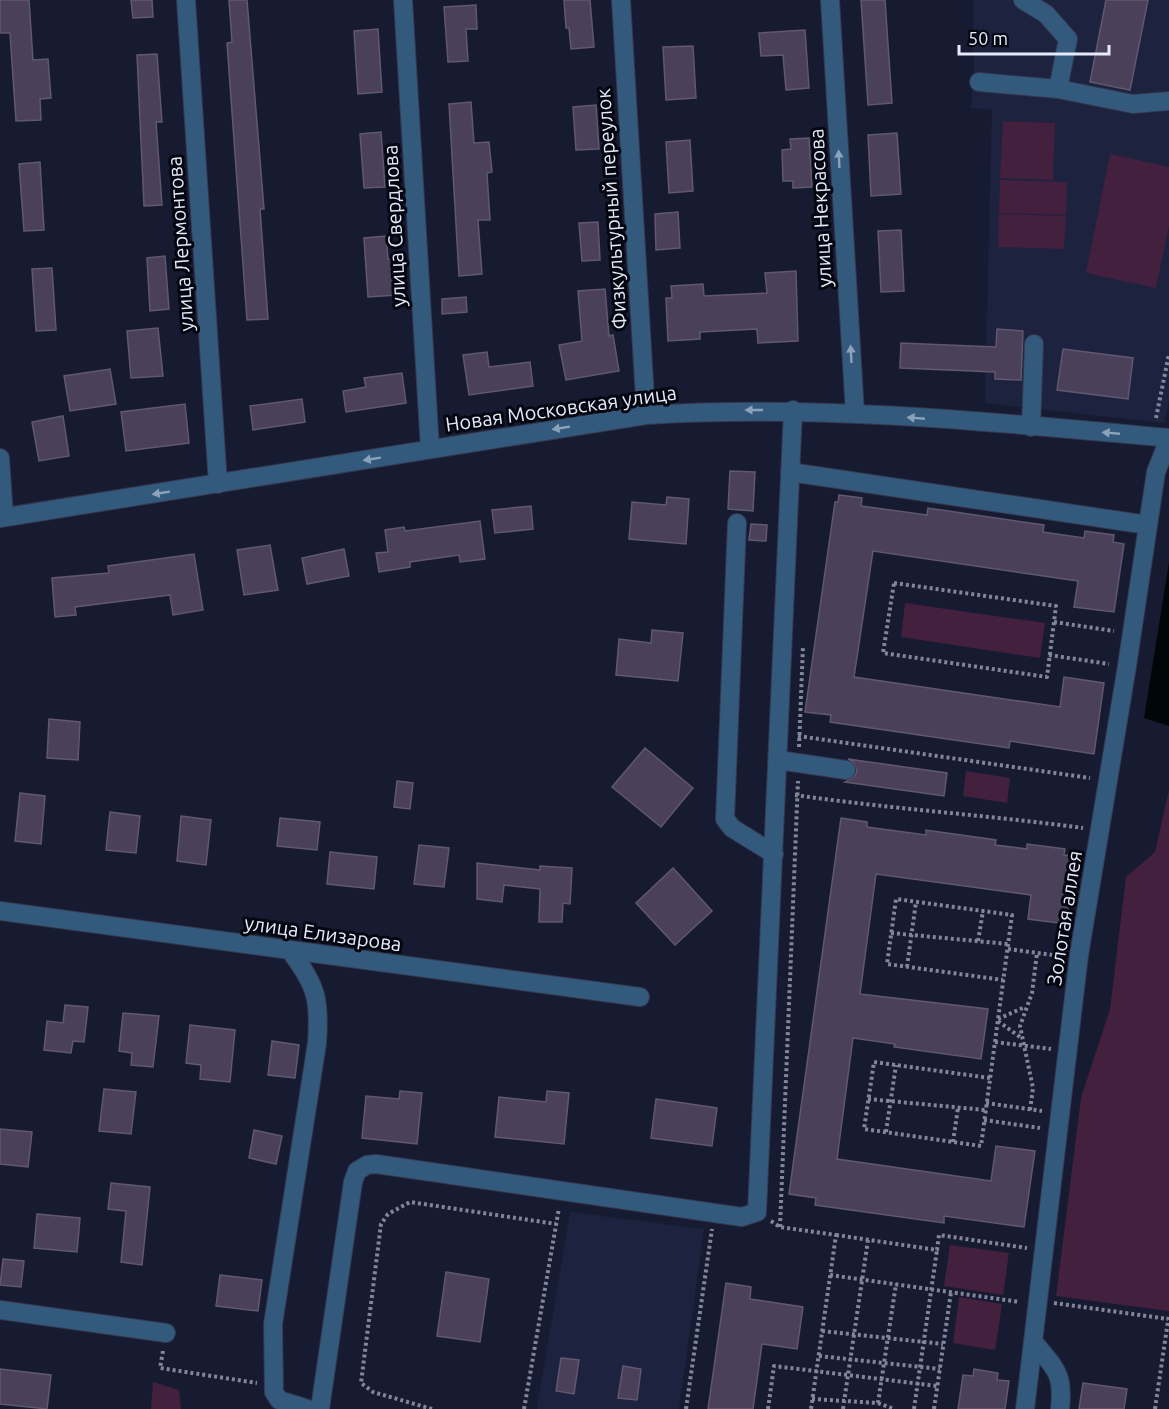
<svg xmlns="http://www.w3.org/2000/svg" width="1169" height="1409" font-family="Ubuntu,sans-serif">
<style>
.built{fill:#1d223f}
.green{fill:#42203e}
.water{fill:#000709}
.building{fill:#4a4059;stroke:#615771;stroke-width:1.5}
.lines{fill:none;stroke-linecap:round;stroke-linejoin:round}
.minor-casing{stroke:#34384e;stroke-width:20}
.path{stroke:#828699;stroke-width:4;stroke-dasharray:3 3;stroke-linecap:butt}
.minor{stroke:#335a7c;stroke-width:18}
.oneway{fill:#8ca2bb}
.labels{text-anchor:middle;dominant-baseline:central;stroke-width:6;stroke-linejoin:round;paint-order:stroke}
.street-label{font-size:20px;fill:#e6eafa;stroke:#050710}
</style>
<rect width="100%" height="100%" fill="#171b32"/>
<!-- built -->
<path class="built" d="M973,0H1169V400L1164,423L985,403L992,110L971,108L974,68Z
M570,1212L704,1229L679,1409H537Z"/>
<!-- green -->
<path class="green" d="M1003,121L1055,123L1053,180L1000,178Z
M1110,154L1169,167V226L1156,288L1086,273Z
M1000,180L1067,182L1066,215L999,213Z
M999,214L1066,216L1064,249L998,247Z
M905,603L1045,623L1040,658L901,637Z
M966,771L1010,778L1007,803L963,796Z
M1169,790V1311L1056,1296L1081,1098L1110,1009L1126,877L1155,852Z
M950,1245L1009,1253L1003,1295L944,1286Z
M959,1297L1002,1304L995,1350L953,1343Z
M153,1382L179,1390L181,1409H151Z"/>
<!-- water -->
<path class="water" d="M1169,562V726L1144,718Z"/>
<!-- building -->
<path class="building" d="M0,0H29L33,60L48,59L51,98L40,99L41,120L16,121L10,33H0Z
M131,0H152L153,17L133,18Z
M229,0H247L264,209H260L268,319L247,320L227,43L232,42Z
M564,0H590L594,47L571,49L569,28H566Z
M861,0H885L892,103L868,105Z
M1106,0H1148L1130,90L1090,82Z
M476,5L477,29H466L468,61L448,62L444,7Z
M378,29L382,92L358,94L354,31Z
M805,30L809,88L786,90L783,55L761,56L759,33Z
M693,46L696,98L666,100L663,47Z
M157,54L162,122H156L162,205L144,206L137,55Z
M471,102L474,143L489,142L492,172L487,173L490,220H478L482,274L459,276L449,104Z
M596,105L599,149L576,150L573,107Z
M381,132L385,187L364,188L360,134Z
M897,133L901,194L871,196L868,135Z
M809,138L812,187L793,188V181H783L782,150L791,149L790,139Z
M690,140L693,191L669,193L666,142Z
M40,162L44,230L24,231L19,164Z
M678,212L680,248L656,250L655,214Z
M598,222L600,260L582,261L579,223Z
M901,230L904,291L881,292L878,231Z
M386,236L388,259H395L397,295L368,297L364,238Z
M165,256L169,309L150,311L147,258Z
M52,268L56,330L36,331L32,269Z
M796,271L798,341L758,343L757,329L700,332V339L668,341L666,298H672L671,286L703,284L704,296L767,293L765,273Z
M605,289L609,336L613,335L619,371L566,380L559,345L582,341L578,291Z
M466,297L467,312L442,314V299Z
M158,328L163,376L131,378L127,331Z
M997,329L1023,331L1021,380L995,379V372L900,368L901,343L996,347Z
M1063,349L1133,358L1128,399L1057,390Z
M487,352L489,367L530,362L533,386L469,395L463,355Z
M110,369L116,404L70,411L64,376Z
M402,373L406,403L346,412L343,391L366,387L364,378Z
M302,399L305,422L253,430L250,406Z
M185,404L189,443L126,451L121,412Z
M63,416L69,456L39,461L32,422Z
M730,471L755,472L753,511L728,509Z
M839,495L862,498L861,506L927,515L928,508L1044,525L1043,532L1084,538L1085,531L1114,535L1113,542L1124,544L1114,612L1074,607L1078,581L873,551L854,677L1060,707L1064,677L1104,683L1094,754L1010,741L1009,748L830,722L831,715L805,712L835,502H838Z
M667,497L689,499L686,544L629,539L632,502L666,505Z
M531,506L533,529L495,533L492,510Z
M480,521L485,559L460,562L459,555L410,562V567L379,572L376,553L388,552L385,530L404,527L405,531Z
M751,524L767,525L766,541L749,540Z
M270,545L278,590L244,595L237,550Z
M344,549L349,576L307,584L302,558Z
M194,554L203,610L173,615L170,595L75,607L76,615L55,617L52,578L109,573L108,566Z
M652,630L683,633L678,681L616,675L619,639L651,643Z
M49,719L80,722L78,760L47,758Z
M645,748L693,788L661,827L612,787Z
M848,759L947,773L944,796L845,782L854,777L857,771L853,762Z
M397,781L413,783L410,809L394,807Z
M20,793L45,796L41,844L15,841Z
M110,812L140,816L136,853L106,850Z
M181,816L211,820L206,865L177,861Z
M280,818L320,822L317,850L277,846Z
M841,818L867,822V827L926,835V830L996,840L995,845L1027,849V844L1065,849L1064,855L1075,856L1066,924L1028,919L1031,895L876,874L860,994L988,1009L981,1059L894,1047L895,1044L853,1038L837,1159L991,1181L996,1146L1035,1151L1024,1227L944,1216V1223L815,1205L816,1198L789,1194Z
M419,845L449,848L444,887L414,884Z
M330,852L377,857L374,889L327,884Z
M477,863L540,870V866L572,868L570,904L563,903L562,922H539L540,889L504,885L502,902L477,899Z
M673,868L712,911L675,945L636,903Z
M65,1005L88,1007L84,1042L73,1041L71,1053L44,1050L47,1021L63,1023Z
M123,1013L159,1016L153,1067L131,1065L132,1053L119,1051Z
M190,1025L235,1030L230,1082L200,1079L201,1065L186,1063Z
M272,1041L299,1045L295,1078L268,1075Z
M104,1089L136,1092L131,1134L99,1131Z
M400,1091L422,1093L417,1144L362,1138L366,1096L399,1099Z
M547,1091L569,1093L564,1144L495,1137L499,1097L546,1102Z
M656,1099L717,1108L712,1146L651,1138Z
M0,1129L32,1132L28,1167L0,1164Z
M254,1130L282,1136L276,1164L249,1158Z
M111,1183L150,1187L142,1265L121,1262L126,1211L108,1209Z
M37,1214L80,1218L77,1252L34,1248Z
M3,1259L24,1261L21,1287L0,1285Z
M446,1272L489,1279L480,1342L437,1336Z
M220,1275L262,1280L258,1311L216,1306Z
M726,1283L751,1287L750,1299L803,1307L797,1349L762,1344L753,1409H708Z
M561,1358L579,1360L574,1394L556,1391Z
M623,1366L641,1369L637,1400L618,1398Z
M0,1369L51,1375L47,1409L0,1404Z
M974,1369L998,1373L997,1380L1009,1381L1005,1409H958L963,1375L973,1376Z
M1083,1383L1127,1389L1124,1409H1079Z"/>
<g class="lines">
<!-- minor casing -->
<g class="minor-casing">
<path id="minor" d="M186,0L218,484
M403,0L430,449
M621,0L646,415
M830,0L855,413
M1023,0L1046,14L1068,39L1058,89L1133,104L1169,101
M979,82L1058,89
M1031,427L1034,344
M0,458L4,517
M790,472L1148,525
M0,518L646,415C821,404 995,422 1169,438
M737,523L725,819L732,828L774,854
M778,760L846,770
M0,911L640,997
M291,952C317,986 320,1001 317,1043L273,1324L274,1392L279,1400L308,1409
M0,1310L166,1333
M1033,1341C1055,1369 1064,1372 1060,1409
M320,1409L353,1182L357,1171L367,1165L376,1164L742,1217L757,1212L793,410
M1025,1409L1079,955L1127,666L1156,472L1169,439"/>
</g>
<!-- path -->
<path class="path" d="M1156,418L1169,354
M894,583L1056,606L1047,677L883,653Z
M1054,622L1114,631
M1049,655L1109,664
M798,736L1090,778
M799,747L803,646
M795,795C891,809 987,815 1083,828
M891,933L1008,944
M978,941L983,911
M1008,949L1060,956
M907,967L916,902
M998,1019L1025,1007
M998,1021L1020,1037
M995,1042L1051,1049
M990,1078L874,1062L864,1129L981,1146L1012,915L896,899L887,964L1003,980
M868,1099L985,1110
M986,1103L1042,1111
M1030,1110L1033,1088L1020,1026L1032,993L1037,953
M984,1120L1040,1128
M886,1132L896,1065
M953,1142L958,1108
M771,1221L780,1227L836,1235L811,1409
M780,1227L798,781
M836,1235L937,1250L939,1235L1027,1248
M830,1275L1020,1302
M1054,1303L1168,1319
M822,1331L943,1344
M163,1351L160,1368L257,1383
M819,1356L940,1369
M812,1399L878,1403L896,1284
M878,1403L894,1409
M432,1409L373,1392L361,1383L381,1224L388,1214L410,1202L556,1224
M524,1409L559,1208
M686,1409L712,1229
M768,1409L774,1366L937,1386
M843,1409L868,1240
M914,1409L937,1250
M934,1409L951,1292
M1155,1409L1169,1314"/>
<!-- minor -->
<use href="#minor" class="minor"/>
</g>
<!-- one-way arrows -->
<defs><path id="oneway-solid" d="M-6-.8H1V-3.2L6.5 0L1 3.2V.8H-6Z" transform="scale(1.5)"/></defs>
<g class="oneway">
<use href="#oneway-solid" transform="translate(839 159) rotate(-93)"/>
<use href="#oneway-solid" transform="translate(851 354) rotate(-93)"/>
<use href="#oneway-solid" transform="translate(754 410) rotate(180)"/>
<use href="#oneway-solid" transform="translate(916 418) rotate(-175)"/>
<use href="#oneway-solid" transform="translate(561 428) rotate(171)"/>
<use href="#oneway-solid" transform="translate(1111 433) rotate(-175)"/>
<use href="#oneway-solid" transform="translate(372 459) rotate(171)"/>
<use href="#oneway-solid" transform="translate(161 493) rotate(171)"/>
</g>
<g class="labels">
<!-- street labels -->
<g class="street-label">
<text transform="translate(820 208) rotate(-93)">улица Некрасова</text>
<text transform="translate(611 209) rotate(-94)">Физкультурный переулок</text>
<text transform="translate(394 226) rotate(-93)">улица Свердлова</text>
<text transform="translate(180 244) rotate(-94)">улица Лермонтова</text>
<text transform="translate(561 408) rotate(-8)">Новая Московская улица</text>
<text transform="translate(1064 918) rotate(-81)">Золотая аллея</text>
<text transform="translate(323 933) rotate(8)">улица Елизарова</text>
</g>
</g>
<!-- scale -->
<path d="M959 45v9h150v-9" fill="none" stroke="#e6eafa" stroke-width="3"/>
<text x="968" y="45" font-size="18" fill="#e6eafa" stroke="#050710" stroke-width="4.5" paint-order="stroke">50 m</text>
</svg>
